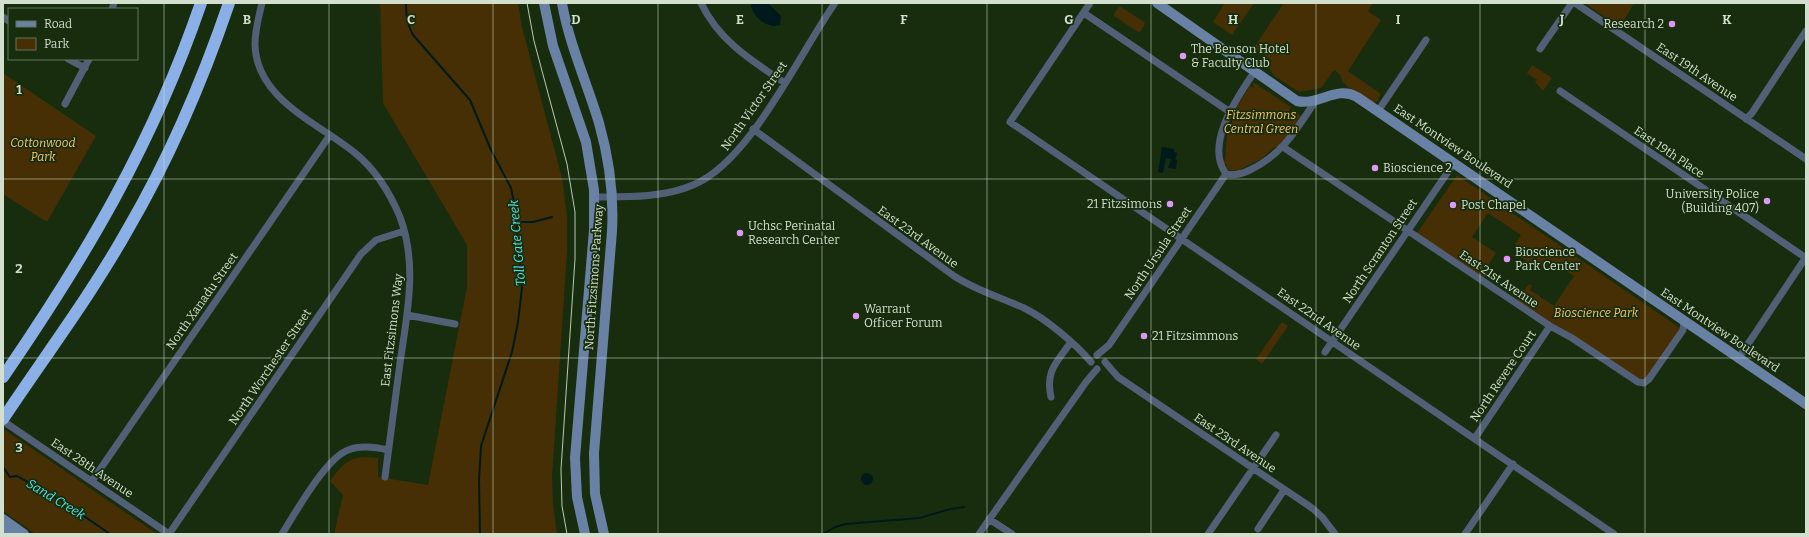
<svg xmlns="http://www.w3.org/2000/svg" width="1809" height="537" font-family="Bitter,serif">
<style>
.green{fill:#462f04}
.water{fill:#001a1b}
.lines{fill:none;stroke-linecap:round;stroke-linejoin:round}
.stream{stroke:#001a1b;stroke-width:2}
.street{stroke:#516076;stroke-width:7}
.secondary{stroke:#6881a4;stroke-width:10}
.highway{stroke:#8ab0e7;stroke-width:12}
.tram{stroke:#bac9b4;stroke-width:1}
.grid{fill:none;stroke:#d1dfcc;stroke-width:1;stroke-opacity:0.55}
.poi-dot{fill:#dd99f4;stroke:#172d0e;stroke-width:1.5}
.labels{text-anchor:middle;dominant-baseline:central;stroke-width:3.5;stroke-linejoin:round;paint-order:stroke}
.poi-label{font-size:12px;fill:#d1dfcc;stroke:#172d0e;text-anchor:start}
.street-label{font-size:12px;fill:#d1dfcc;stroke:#172d0e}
.park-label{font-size:12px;font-style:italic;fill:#fac46e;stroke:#172d0e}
.water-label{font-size:13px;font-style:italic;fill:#52e1e4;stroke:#172d0e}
.grid-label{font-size:13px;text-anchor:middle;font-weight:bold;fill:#d1dfcc;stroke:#172d0e;stroke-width:3.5;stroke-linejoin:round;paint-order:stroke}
</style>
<rect width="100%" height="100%" fill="#172d0e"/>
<!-- green -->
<path class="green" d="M380,3H518L522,27L562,178L567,216V252L552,477L553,504L557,534H334L343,495L330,481C345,460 352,455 378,458V477L428,485L467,287V245L383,103Z
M1225,3H1254L1232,35L1213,22Z
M1284,3H1373L1368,11L1381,20L1348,71L1381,94L1378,99L1379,100L1375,103C1366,101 1351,91 1345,84C1339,78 1344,76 1334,70L1321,88L1299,92L1273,75L1269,66L1271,60L1253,49Z
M1584,3H1634L1620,27Z
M1119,7H1121L1144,22L1145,24L1140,32H1138L1114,16V14Z
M1532,65L1552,78L1543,91L1535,82L1537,80L1527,73Z
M3,73L96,136L47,222L3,194Z
M1253,83L1256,84L1291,107L1289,111L1290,112L1293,109L1301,116L1282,144L1277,148L1275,147L1261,159L1239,170V171L1236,173V170H1233V172L1225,167L1227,166L1226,164H1224L1223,161H1225L1227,136L1233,118L1231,117L1250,86L1252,88L1253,86Z
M1457,175L1683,330L1644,383L1515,303L1529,284L1532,286L1530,290L1554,306L1574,276L1550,260L1545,268L1537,263L1534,267L1520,257L1523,252L1515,244L1521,235L1488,213L1472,237L1496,253L1486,268L1489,270L1482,281L1415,236Z
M1282,322L1288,326L1262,364L1256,359Z
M5,430L157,534H35L3,511V432Z"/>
<!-- water -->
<path class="water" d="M751,3H768L781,16L780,25C768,30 750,15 751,3Z
M1162,147L1174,149V152L1177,153L1175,159L1177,160L1176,169L1168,168L1171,159L1166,158L1163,173L1158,172Z
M861 479a6 6 0 1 1 12 0a6 6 0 1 1-12 0Z"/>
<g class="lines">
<!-- stream -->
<path class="stream" d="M406,3C406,15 407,24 413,35L470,100L491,150L511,188L515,207L522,288L518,322L512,352L481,446L479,480L480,534
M516,222H533L552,217
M3,467L10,477L17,476L62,501L110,534
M823,534L835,527L845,524L920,518L950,509L964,507"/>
<!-- street -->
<path class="street" d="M262,3C259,16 255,30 255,44C256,100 319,123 355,153C376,170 390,193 400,217C418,265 407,314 400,363C395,401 390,439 385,477
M701,3C719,41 752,61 785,83
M1090,3L1010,122L1614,534
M1575,3L1806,159
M112,9L114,3
M1084,13L1230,112
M3,17L9,21
M1540,49L1572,3
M68,59L85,68
M1255,71C1238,96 1204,144 1226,174C1235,176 1242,174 1250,170C1283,154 1296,130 1316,100
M1560,91L1806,258
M65,104L89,59
M1378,111L1426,40
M1746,119L1752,113L1773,81L1806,31
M753,129L954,276C977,291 1000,297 1024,308C1045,318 1076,344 1091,362
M1283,147L1550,326L1572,338L1638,382L1644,383L1649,379L1683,330L1684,322
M595,197C627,197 663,198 693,185C750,162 799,54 835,3
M407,315L455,324
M1325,352L1454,163
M1097,355L1109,345L1226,174
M1738,359L1806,257
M1105,362L1118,377L1312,508L1322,517L1335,534
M1051,397C1045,371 1057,362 1071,342
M3,421L169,534
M1475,438L1550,326
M92,481L330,135
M989,519L1012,534
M1258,529L1284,490
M169,534L361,254L376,240L404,231
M282,534C296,512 325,459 348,450C361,445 375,447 388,450
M979,534L1086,382L1097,369
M1208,534L1276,435
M1465,534L1513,464"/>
<!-- secondary -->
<path class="secondary" d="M544,3L553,46L586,142L594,190V230L575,458L577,497L585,534
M562,3C569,44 587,83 599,123C609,158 614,194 612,231L594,453L595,494L604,534
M1157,3L1297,101C1319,106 1336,85 1357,97L1806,404
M3,519L24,534
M3,528L12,534"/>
<!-- highway -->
<path class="highway" d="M3,377C86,256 153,143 201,3
M3,419C45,356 91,295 128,229C170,157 202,82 229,3"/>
<!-- tram -->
<path class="tram" d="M527,3L534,41L567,164L575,212V259L561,469L562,506L567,534"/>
</g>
<!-- grid -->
<path class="grid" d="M164,3V534M329,3V534M493,3V534M658,3V534M822,3V534M987,3V534M1151,3V534M1316,3V534M1480,3V534M1645,3V534M3,179H1806M3,358H1806"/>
<!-- markers -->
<g class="poi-dot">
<circle cx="1672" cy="24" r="4"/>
<circle cx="1183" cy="56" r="4"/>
<circle cx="1375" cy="168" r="4"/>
<circle cx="1767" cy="201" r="4"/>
<circle cx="1170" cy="204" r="4"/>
<circle cx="1453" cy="205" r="4"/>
<circle cx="740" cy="233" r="4"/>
<circle cx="1507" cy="259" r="4"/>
<circle cx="856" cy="316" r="4"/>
<circle cx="1144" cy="336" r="4"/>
</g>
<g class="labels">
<!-- poi labels -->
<g class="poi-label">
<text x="1664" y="24" text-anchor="end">Research 2</text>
<text x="1191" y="49">The Benson Hotel<tspan x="1191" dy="14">&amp; Faculty Club</tspan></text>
<text x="1383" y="168">Bioscience 2</text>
<text x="1759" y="194" text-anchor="end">University Police<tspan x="1759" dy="14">(Building 407)</tspan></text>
<text x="1162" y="204" text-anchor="end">21 Fitzsimons</text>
<text x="1461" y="205">Post Chapel</text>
<text x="748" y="226">Uchsc Perinatal<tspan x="748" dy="14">Research Center</tspan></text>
<text x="1515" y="252">Bioscience<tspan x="1515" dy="14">Park Center</tspan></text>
<text x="864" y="309">Warrant<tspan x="864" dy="14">Officer Forum</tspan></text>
<text x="1152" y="336">21 Fitzsimmons</text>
</g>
<!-- street labels -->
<g class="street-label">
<text transform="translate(1697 72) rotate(34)">East 19th Avenue</text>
<text transform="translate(754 106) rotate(-55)">North Victor Street</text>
<text transform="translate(1453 146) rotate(34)">East Montview Boulevard</text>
<text transform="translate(1669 152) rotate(34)">East 19th Place</text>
<text transform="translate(918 237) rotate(36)">East 23rd Avenue</text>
<text transform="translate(1380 251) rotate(-56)">North Scranton Street</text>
<text transform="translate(1158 253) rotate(-56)">North Ursula Street</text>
<text transform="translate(594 277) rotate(-86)">North Fitzsimons Parkway</text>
<text transform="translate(1499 279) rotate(34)">East 21st Avenue</text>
<text transform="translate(202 301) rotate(-55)">North Xanadu Street</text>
<text transform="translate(1319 319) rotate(35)">East 22nd Avenue</text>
<text transform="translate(392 330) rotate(-83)">East Fitzsimons Way</text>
<text transform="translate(1720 330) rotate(34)">East Montview Boulevard</text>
<text transform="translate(270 367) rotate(-56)">North Worchester Street</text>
<text transform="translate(1503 376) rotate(-56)">North Revere Court</text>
<text transform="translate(1235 443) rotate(34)">East 23rd Avenue</text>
<text transform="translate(92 468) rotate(34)">East 28th Avenue</text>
</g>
<!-- park labels -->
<g class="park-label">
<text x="1261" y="115">Fitzsimmons<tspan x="1261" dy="14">Central Green</tspan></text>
<text x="43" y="143">Cottonwood<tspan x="43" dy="14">Park</tspan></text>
<text x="1596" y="313">Bioscience Park</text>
</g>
<!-- water labels -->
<g class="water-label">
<text transform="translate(517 243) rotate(-95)">Toll Gate Creek</text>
<text transform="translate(56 499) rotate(31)">Sand Creek</text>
</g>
</g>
<g class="grid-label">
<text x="247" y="24">B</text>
<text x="411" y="24">C</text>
<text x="576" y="24">D</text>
<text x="740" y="24">E</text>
<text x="904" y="24">F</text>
<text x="1069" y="24">G</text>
<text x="1233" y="24">H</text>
<text x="1398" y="24">I</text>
<text x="1562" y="24">J</text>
<text x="1727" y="24">K</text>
<text x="19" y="94">1</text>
<text x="19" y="273">2</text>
<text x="19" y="452">3</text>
</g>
<!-- border -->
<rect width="1809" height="537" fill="none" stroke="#d1dfcc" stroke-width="8"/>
<!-- legend -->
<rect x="8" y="8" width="130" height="52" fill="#172d0e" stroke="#61745a"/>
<rect x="16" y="21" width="20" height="6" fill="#6881a4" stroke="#61745a"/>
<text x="44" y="28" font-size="12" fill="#d1dfcc">Road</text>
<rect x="16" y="38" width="20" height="12" fill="#462f04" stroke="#61745a"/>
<text x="44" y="48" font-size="12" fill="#d1dfcc">Park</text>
</svg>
